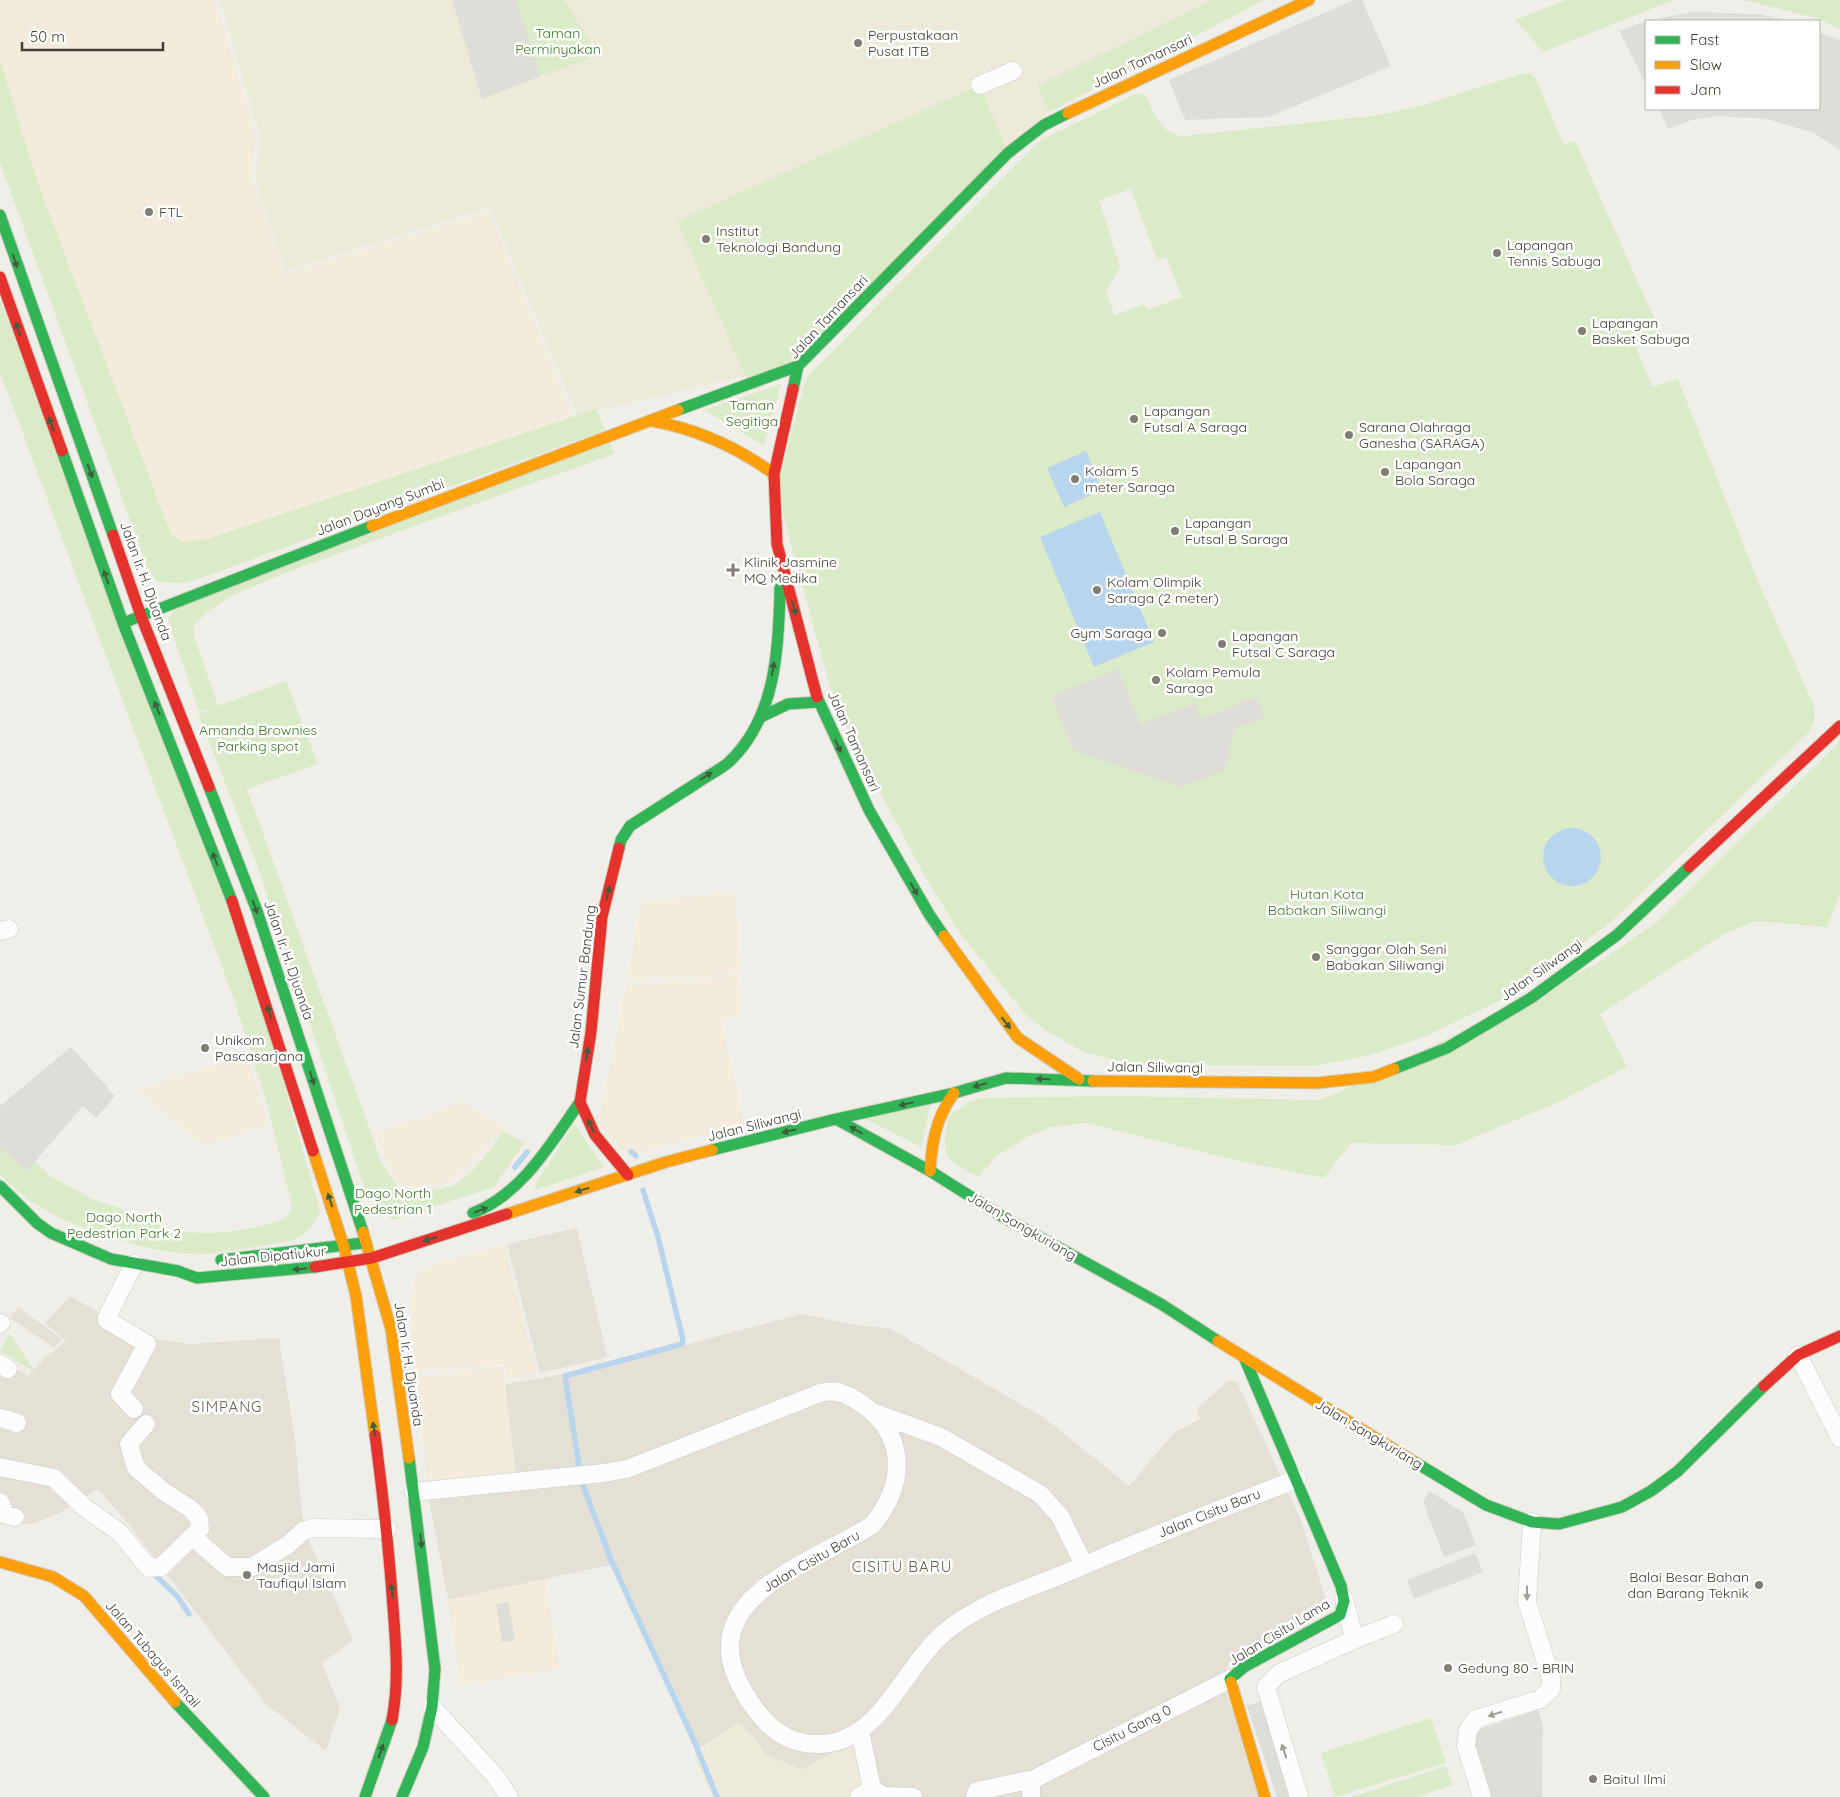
<svg xmlns="http://www.w3.org/2000/svg" width="1840" height="1797" font-family="Quicksand,sans-serif">
<style>
.residential{fill:#e4e0d5}
.commercial{fill:#f3ebdb}
.education{fill:#eeeada}
.green{fill:#dbebc8;fill-rule:evenodd}
.parking{fill:#dfddd8}
.water{fill:#b8d5ee}
.lines{fill:none;stroke-linecap:round;stroke-linejoin:round}
.stream{stroke:#b8d5ee;stroke-width:5.5}
.street-casing{stroke:#ceccc6;stroke-width:19}
.fast-casing{stroke:#d0ccbf;stroke-width:13}
.slow-casing{stroke:#d0ccbf;stroke-width:13}
.jam-casing{stroke:#d0ccbf;stroke-width:13}
.street{stroke:#fdfcfc;stroke-width:18}
.fast{stroke:#30b455;stroke-width:11}
.slow{stroke:#ff9f0a;stroke-width:11}
.jam{stroke:#e5322d;stroke-width:11}
.oneway{fill:#405d3d}
.oneway2{fill:#a19e98}
.poi-dot{fill:#817d74;stroke:#fff;stroke-width:2}
.labels{text-anchor:middle;dominant-baseline:central;stroke-width:5;stroke-linejoin:round;paint-order:stroke}
.park-label{font-size:14px;fill:#407827;stroke:#fff}
.poi-label{font-size:14px;fill:#454035;stroke:#fff;text-anchor:start}
.street-label{font-size:14px;fill:#454035;stroke:#fff}
.neighbourhood-label{font-size:15px;letter-spacing:1px;fill:#685f4c;stroke:#fff}
</style>
<rect width="100%" height="100%" fill="#f0eee8"/>
<!-- residential -->
<path class="residential" d="M577,1228L607,1357L540,1373L507,1244Z
M70,1296L143,1338L191,1344L279,1338L295,1441L304,1530L353,1640L322,1663L340,1708L326,1751L266,1704L127,1522L98,1489L58,1514L31,1524H0V1363L16,1368L28,1376L46,1357L66,1341L45,1323Z
M18,1307L62,1339L54,1348L10,1318Z
M801,1314L862,1326L889,1328L1043,1417L1129,1486L1175,1432L1200,1419L1197,1408L1228,1381L1237,1382L1301,1520L1327,1603L1323,1610L1264,1646L1230,1662L1221,1679L1264,1797H857L868,1732L802,1770L765,1754L753,1736L739,1723L696,1751L614,1564L448,1600L428,1495L516,1476L505,1384L595,1369Z"/>
<!-- commercial -->
<path class="commercial" d="M0,0H215L256,137L251,177L284,275L489,212L575,423L181,571L0,96Z
M735,893L740,973L627,981L642,902Z
M738,976L741,1016L721,1022L744,1123L634,1154L621,1150L599,1121L627,985Z
M248,1056L268,1126L202,1145L138,1089Z
M464,1102L505,1127L464,1171L448,1182L418,1190L406,1188L398,1182L388,1166L376,1133Z
M504,1245L537,1373L508,1378L505,1363L415,1373L411,1314L414,1282L420,1271L431,1266Z
M503,1366L515,1476L428,1486L416,1377Z
M544,1579L560,1669L461,1685L448,1600Z"/>
<!-- education -->
<path class="education" d="M220,0H1264L1049,112L757,373L577,415L490,207L285,271L255,180L260,137Z
M739,1723L753,1736L765,1754L802,1770L868,1732L879,1785L856,1797H713L694,1757Z"/>
<!-- green -->
<path class="green" d="M516,0H564L598,55L541,76Z
M1212,0H1264L1049,112L1037,86Z
M1566,0H1674L1543,52L1515,20Z
M1743,0H1840V29L1816,18Z
M0,60L39,186L171,534L182,542L207,539L596,409L605,430L207,576L185,583L157,582L148,569L0,163Z
M1524,73H1531L1535,77L1564,145L1575,141L1662,336L1636,347L1652,387L1678,379L1757,579L1815,708L1814,722L1809,732L1611,922L1558,961L1499,1001L1426,1036L1368,1056L1312,1066L1131,1064L1085,1053L1045,1030L1025,1014L960,933L923,873L836,708L783,515L780,477L805,381L812,372L1035,145L1043,139L1137,93L1146,95C1155,115 1160,133 1183,136L1380,115L1426,104ZM1131,189L1157,260L1166,256L1182,297L1148,310L1144,304L1115,315L1106,293L1120,267L1099,200Z
M980,85L1008,153L798,366L749,384L677,221Z
M0,299L256,984L320,1211C304,1244 292,1240 259,1246C238,1250 216,1254 195,1254C147,1252 83,1232 42,1208C27,1200 13,1187 0,1175V1126L50,1176L92,1199L160,1222L159,1230C209,1235 237,1234 285,1219L292,1208L269,1110L234,999L0,372Z
M781,384L764,446L704,410Z
M608,438L614,454L285,573L231,596L207,612L195,625L193,633L218,706L286,681L318,764L247,789L381,1161C396,1188 403,1198 435,1190C442,1188 451,1187 457,1183C476,1172 491,1148 503,1131L524,1143L494,1187L393,1220L376,1207L366,1193L256,862L198,714L210,709L199,711L168,620L176,607Z
M1840,741V893L1827,927L1755,921L1724,934L1600,1014L1627,1067L1552,1105L1456,1145L1351,1143L1324,1178L1234,1160L1086,1123L1051,1127L1027,1137L994,1158L979,1177C943,1157 941,1159 948,1117L966,1104L980,1098L1116,1096L1320,1100L1352,1086L1596,964L1657,922Z
M931,1100L921,1147L861,1117Z
M573,1125H575L604,1167L536,1190L534,1187Z
M9,1333L36,1373L0,1351Z
M1431,1718L1446,1763L1335,1797L1321,1753Z
M1446,1766L1453,1785L1416,1797H1351Z"/>
<!-- parking -->
<path class="parking" d="M452,0H516L541,76L482,99Z
M1354,0H1362L1391,66L1269,117L1185,120L1169,80Z
M1693,12L1759,14L1788,21H1646Z
M1646,21V84L1619,31Z
M1819,32L1840,40V150L1814,133L1767,119L1717,116L1692,120L1668,129L1659,109H1819Z
M1118,669L1141,724L1195,703L1201,719L1256,697L1265,717L1235,729L1226,770L1182,787L1073,750L1051,696Z
M71,1047L115,1096L96,1118L83,1106L27,1171L0,1148V1106Z
M1429,1491L1463,1512L1476,1545L1444,1557L1423,1502Z
M1475,1553L1483,1572L1414,1599L1407,1580Z
M508,1602L515,1640L502,1642L496,1604Z
M1262,1701L1294,1797H1277L1247,1706Z
M1538,1710L1543,1725L1542,1797H1489L1471,1742L1475,1731Z"/>
<!-- water -->
<path class="water" d="M1086,451L1102,490L1064,507L1047,468Z
M1100,512L1154,642L1094,667L1040,537Z
M1543 857a29 29 0 1 1 58 0a29 29 0 1 1-58 0Z"/>
<g class="lines">
<!-- stream -->
<path class="stream" d="M631,1152L636,1156
M515,1167L527,1152
M579,1466L565,1376L682,1344L683,1340L658,1237L643,1190
M583,1485L611,1560L695,1743L717,1797
M151,1571L177,1596L189,1614"/>
<!-- street casing -->
<g class="street-casing">
<path id="street" d="M980,85L1013,71
M0,931L9,929
M0,1324L1,1323
M1798,1355L1840,1438
M0,1364L8,1369
M134,1409L120,1394L147,1344L107,1320V1317L134,1264
M875,1413L941,1437L1040,1494L1060,1516L1084,1565
M0,1418L17,1423
M0,1467L54,1478L85,1508L119,1532L149,1568L161,1567L200,1529L199,1518L191,1509L163,1491L136,1468L129,1444L146,1424
M414,1492L604,1473L627,1469L820,1393C837,1389 844,1393 859,1402C907,1433 907,1483 872,1525C813,1564 688,1597 744,1692C758,1716 776,1738 804,1743C877,1755 899,1671 945,1632C979,1603 1026,1590 1066,1573C1143,1540 1219,1509 1297,1479
M0,1502L6,1515L15,1517
M193,1537L227,1567H252L289,1544L303,1531L313,1528L387,1529
M1351,1641L1394,1624
M432,1707L496,1777L509,1797
M872,1789L884,1796L913,1797
M859,1797L872,1789L860,1731
M975,1797L977,1791L1034,1779L1230,1679
M1031,1797V1784L1034,1779
M1299,1797L1266,1687L1278,1674L1351,1641L1354,1637L1344,1599
M1482,1797L1466,1746L1468,1730L1476,1719L1540,1699L1551,1689V1678L1527,1602L1532,1522"/>
</g>
<!-- fast casing -->
<g class="fast-casing">
<path id="fast" d="M0,215L113,535
M793,389L798,366L1008,153L1044,125L1068,113
M678,410L798,366
M62,451L123,623L232,901
M123,623L372,526
M817,697L869,810L929,914L944,936
M761,717L788,704L818,702
M209,787L257,911L363,1232
M619,848L621,840L630,826C652,812 675,797 697,783C707,776 720,770 729,762C776,718 779,648 780,588
M1394,1069L1447,1048L1531,998L1617,935L1689,867
M836,1119L930,1171L1003,1217L1161,1304L1218,1341
M712,1150L836,1119L954,1093L1006,1078L1093,1081
M0,1186L37,1223L51,1233L111,1259L178,1271L197,1278L315,1267
M473,1213C522,1194 551,1143 580,1102
M221,1260L363,1243
M1413,1461L1486,1505L1532,1522L1559,1524L1622,1507L1651,1491L1678,1471L1764,1386
M1231,1682L1230,1679L1244,1667L1340,1615L1344,1601L1341,1586L1244,1357
M175,1702L264,1797
M365,1797L392,1720
M402,1797L423,1747L432,1707L435,1669L409,1458"/>
</g>
<!-- slow casing -->
<g class="slow-casing">
<path id="slow" d="M1068,113L1309,0
M652,421C697,429 737,447 774,474
M372,526L678,410
M944,936L1018,1038L1079,1079
M1093,1081L1317,1083L1373,1077L1394,1069
M313,1151L344,1247L356,1296L375,1435
M930,1171C932,1141 936,1118 954,1093
M507,1214L666,1162L712,1150
M363,1232L391,1329L409,1458
M1218,1341L1413,1461
M0,1562L53,1577L84,1596L175,1702
M1231,1682L1265,1797"/>
</g>
<!-- jam casing -->
<g class="jam-casing">
<path id="jam" d="M0,277L62,451
M793,389L774,474L777,544L817,697
M113,535L141,616L209,787
M619,848L602,917L591,1032L580,1102L595,1135L628,1175
M1689,867L1840,726
M232,901L313,1151
M315,1267L372,1258L507,1214
M1764,1386L1798,1355L1840,1336
M375,1435C382,1488 388,1541 392,1594C395,1636 400,1678 392,1720"/>
</g>
<!-- street -->
<use href="#street" class="street"/>
<!-- fast -->
<use href="#fast" class="fast"/>
<!-- slow -->
<use href="#slow" class="slow"/>
<!-- jam -->
<use href="#jam" class="jam"/>
</g>
<!-- one-way arrows -->
<defs><path id="oneway-solid" d="M-6-.8H1V-3.2L6.5 0L1 3.2V.8H-6Z" transform="scale(1.25)"/></defs>
<g class="oneway">
<use href="#oneway-solid" transform="translate(15 261) rotate(72)"/>
<use href="#oneway-solid" transform="translate(18 329) rotate(-109)"/>
<use href="#oneway-solid" transform="translate(51 424) rotate(-110)"/>
<use href="#oneway-solid" transform="translate(90 471) rotate(70)"/>
<use href="#oneway-solid" transform="translate(106 577) rotate(-109)"/>
<use href="#oneway-solid" transform="translate(794 608) rotate(76)"/>
<use href="#oneway-solid" transform="translate(773 669) rotate(-80)"/>
<use href="#oneway-solid" transform="translate(157 708) rotate(-112)"/>
<use href="#oneway-solid" transform="translate(838 746) rotate(65)"/>
<use href="#oneway-solid" transform="translate(706 776) rotate(-32)"/>
<use href="#oneway-solid" transform="translate(215 859) rotate(-111)"/>
<use href="#oneway-solid" transform="translate(914 889) rotate(60)"/>
<use href="#oneway-solid" transform="translate(608 893) rotate(-76)"/>
<use href="#oneway-solid" transform="translate(255 907) rotate(71)"/>
<use href="#oneway-solid" transform="translate(269 1012) rotate(-108)"/>
<use href="#oneway-solid" transform="translate(1006 1023) rotate(52)"/>
<use href="#oneway-solid" transform="translate(587 1054) rotate(-81)"/>
<use href="#oneway-solid" transform="translate(312 1078) rotate(72)"/>
<use href="#oneway-solid" transform="translate(1043 1079) rotate(-179)"/>
<use href="#oneway-solid" transform="translate(980 1085) rotate(164)"/>
<use href="#oneway-solid" transform="translate(906 1104) rotate(167)"/>
<use href="#oneway-solid" transform="translate(591 1126) rotate(-115)"/>
<use href="#oneway-solid" transform="translate(856 1130) rotate(-151)"/>
<use href="#oneway-solid" transform="translate(789 1131) rotate(166)"/>
<use href="#oneway-solid" transform="translate(582 1190) rotate(162)"/>
<use href="#oneway-solid" transform="translate(330 1200) rotate(-108)"/>
<use href="#oneway-solid" transform="translate(481 1210) rotate(-20)"/>
<use href="#oneway-solid" transform="translate(430 1239) rotate(163)"/>
<use href="#oneway-solid" transform="translate(300 1269) rotate(174)"/>
<use href="#oneway-solid" transform="translate(374 1429) rotate(-98)"/>
<use href="#oneway-solid" transform="translate(421 1541) rotate(83)"/>
<use href="#oneway-solid" transform="translate(392 1591) rotate(-95)"/>
<use href="#oneway-solid" transform="translate(381 1751) rotate(-71)"/>
</g>
<g class="oneway2">
<use href="#oneway-solid" transform="translate(1527 1593) rotate(90)"/>
<use href="#oneway-solid" transform="translate(1495 1714) rotate(162)"/>
<use href="#oneway-solid" transform="translate(1284 1751) rotate(-108)"/>
</g>
<!-- markers -->
<g class="poi-dot">
<circle cx="858" cy="43" r="5"/>
<circle cx="149" cy="212" r="5"/>
<circle cx="706" cy="239" r="5"/>
<circle cx="1497" cy="253" r="5"/>
<circle cx="1582" cy="331" r="5"/>
<circle cx="1134" cy="419" r="5"/>
<circle cx="1349" cy="435" r="5"/>
<circle cx="1385" cy="472" r="5"/>
<circle cx="1075" cy="479" r="5"/>
<circle cx="1175" cy="531" r="5"/>
<path d="M730.5 562.5h5v5h5v5h-5v5h-5v-5h-5v-5h5z"/>
<circle cx="1097" cy="590" r="5"/>
<circle cx="1162" cy="633" r="5"/>
<circle cx="1222" cy="644" r="5"/>
<circle cx="1156" cy="680" r="5"/>
<circle cx="1316" cy="957" r="5"/>
<circle cx="205" cy="1048" r="5"/>
<circle cx="247" cy="1575" r="5"/>
<circle cx="1759" cy="1585" r="5"/>
<circle cx="1448" cy="1668" r="5"/>
<circle cx="1593" cy="1779" r="5"/>
</g>
<g class="labels">
<!-- park labels -->
<g class="park-label">
<text x="558" y="33">Taman<tspan x="558" dy="16">Perminyakan</tspan></text>
<text x="752" y="405">Taman<tspan x="752" dy="16">Segitiga</tspan></text>
<text x="258" y="730">Amanda Brownies<tspan x="258" dy="16">Parking spot</tspan></text>
<text x="1327" y="894">Hutan Kota<tspan x="1327" dy="16">Babakan Siliwangi</tspan></text>
<text x="393" y="1193">Dago North<tspan x="393" dy="16">Pedestrian 1</tspan></text>
<text x="124" y="1217">Dago North<tspan x="124" dy="16">Pedestrian Park 2</tspan></text>
</g>
<!-- poi labels -->
<g class="poi-label">
<text x="868" y="35">Perpustakaan<tspan x="868" dy="16">Pusat ITB</tspan></text>
<text x="159" y="212">FTL</text>
<text x="716" y="231">Institut<tspan x="716" dy="16">Teknologi Bandung</tspan></text>
<text x="1507" y="245">Lapangan<tspan x="1507" dy="16">Tennis Sabuga</tspan></text>
<text x="1592" y="323">Lapangan<tspan x="1592" dy="16">Basket Sabuga</tspan></text>
<text x="1144" y="411">Lapangan<tspan x="1144" dy="16">Futsal A Saraga</tspan></text>
<text x="1359" y="427">Sarana Olahraga<tspan x="1359" dy="16">Ganesha (SARAGA)</tspan></text>
<text x="1395" y="464">Lapangan<tspan x="1395" dy="16">Bola Saraga</tspan></text>
<text x="1085" y="471">Kolam 5<tspan x="1085" dy="16">meter Saraga</tspan></text>
<text x="1185" y="523">Lapangan<tspan x="1185" dy="16">Futsal B Saraga</tspan></text>
<text x="744" y="562">Klinik Jasmine<tspan x="744" dy="16">MQ Medika</tspan></text>
<text x="1107" y="582">Kolam Olimpik<tspan x="1107" dy="16">Saraga (2 meter)</tspan></text>
<text x="1152" y="633" text-anchor="end">Gym Saraga</text>
<text x="1232" y="636">Lapangan<tspan x="1232" dy="16">Futsal C Saraga</tspan></text>
<text x="1166" y="672">Kolam Pemula<tspan x="1166" dy="16">Saraga</tspan></text>
<text x="1326" y="949">Sanggar Olah Seni<tspan x="1326" dy="16">Babakan Siliwangi</tspan></text>
<text x="215" y="1040">Unikom<tspan x="215" dy="16">Pascasarjana</tspan></text>
<text x="257" y="1567">Masjid Jami<tspan x="257" dy="16">Taufiqul Islam</tspan></text>
<text x="1749" y="1577" text-anchor="end">Balai Besar Bahan<tspan x="1749" dy="16">dan Barang Teknik</tspan></text>
<text x="1458" y="1668">Gedung 80 - BRIN</text>
<text x="1603" y="1779">Baitul Ilmi</text>
</g>
<!-- street labels -->
<g class="street-label">
<text transform="translate(1142 61) rotate(-25)">Jalan Tamansari</text>
<text transform="translate(828 317) rotate(-47)">Jalan Tamansari</text>
<text transform="translate(380 507) rotate(-21)">Jalan Dayang Sumbi</text>
<text transform="translate(146 581) rotate(70)">Jalan Ir. H. Djuanda</text>
<text transform="translate(854 741) rotate(66)">Jalan Tamansari</text>
<text transform="translate(289 960) rotate(71)">Jalan Ir. H. Djuanda</text>
<text transform="translate(1541 970) rotate(-35)">Jalan Siliwangi</text>
<text transform="translate(582 977) rotate(-83)">Jalan Sumur Bandung</text>
<text transform="translate(1155 1067) rotate(1)">Jalan Siliwangi</text>
<text transform="translate(754 1125) rotate(-14)">Jalan Siliwangi</text>
<text transform="translate(1022 1226) rotate(30)">Jalan Sangkuriang</text>
<text transform="translate(273 1256) rotate(-6)">Jalan Dipatiukur</text>
<text transform="translate(409 1364) rotate(81)">Jalan Ir. H. Djuanda</text>
<text transform="translate(1369 1434) rotate(31)">Jalan Sangkuriang</text>
<text transform="translate(1209 1513) rotate(-22)">Jalan Cisitu Baru</text>
<text transform="translate(811 1561) rotate(-30)">Jalan Cisitu Baru</text>
<text transform="translate(1279 1632) rotate(-31)">Jalan Cisitu Lama</text>
<text transform="translate(153 1654) rotate(49)">Jalan Tubagus Ismail</text>
<text transform="translate(1132 1728) rotate(-27)">Cisitu Gang 0</text>
</g>
<!-- neighbourhood labels -->
<g class="neighbourhood-label">
<text x="227" y="1406">SIMPANG</text>
<text x="902" y="1566">CISITU BARU</text>
</g>
</g>
<!-- legend -->
<rect x="1645" y="20" width="175" height="90" fill="#ffffff" stroke="#b5b3ae"/>
<rect x="1655" y="36" width="25" height="8" fill="#30b455" stroke="#b5b3ae"/>
<text x="1690" y="45" font-size="15" fill="#454035">Fast</text>
<rect x="1655" y="61" width="25" height="8" fill="#ff9f0a" stroke="#b5b3ae"/>
<text x="1690" y="70" font-size="15" fill="#454035">Slow</text>
<rect x="1655" y="86" width="25" height="8" fill="#e5322d" stroke="#b5b3ae"/>
<text x="1690" y="95" font-size="15" fill="#454035">Jam</text>
<!-- scale -->
<path d="M22 42v8h141v-8" fill="none" stroke="#454035" stroke-width="2.5"/>
<text x="30" y="42" font-size="15" fill="#454035" stroke="#ffffff" stroke-width="4" paint-order="stroke">50 m</text>
</svg>
